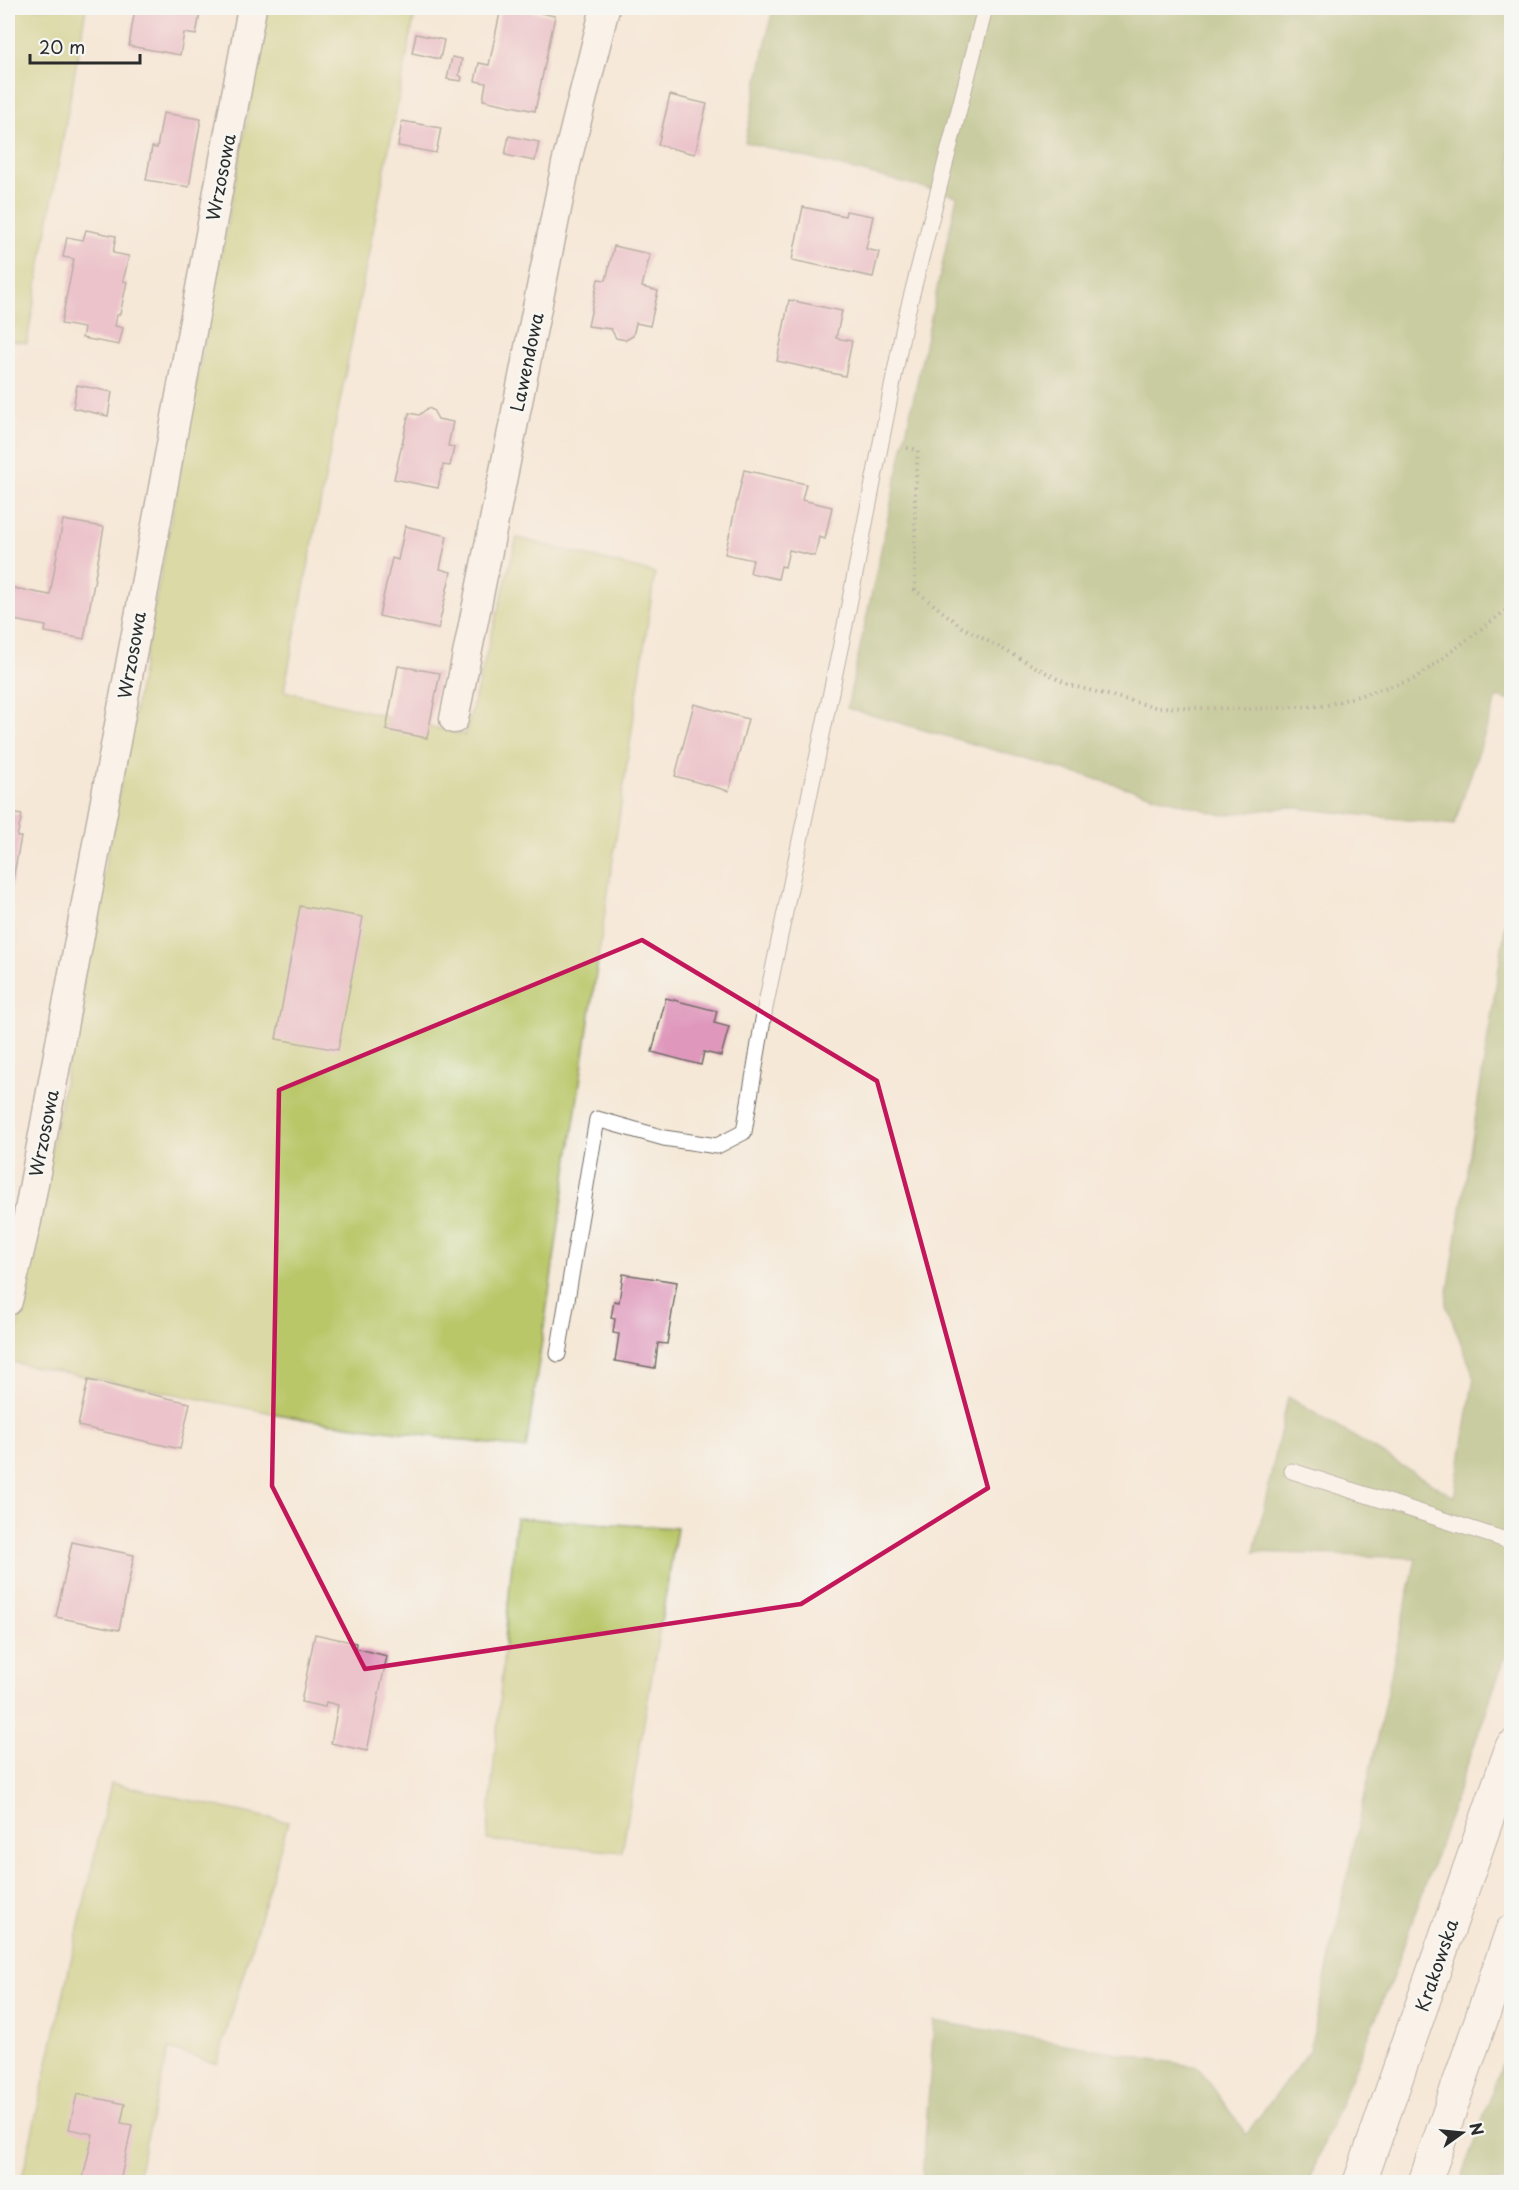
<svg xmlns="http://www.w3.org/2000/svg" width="1519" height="2190" font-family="'Playpen Sans',sans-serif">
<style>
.green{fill:#bac769;stroke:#72794a;stroke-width:1.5}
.forest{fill:#93ac5d;stroke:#5f6c44;stroke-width:1.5}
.building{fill:#df98bc}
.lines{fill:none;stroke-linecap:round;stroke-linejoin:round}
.lane-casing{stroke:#726d67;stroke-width:17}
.street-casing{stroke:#726d67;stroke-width:31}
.primary-casing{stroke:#726d67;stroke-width:35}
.path{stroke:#726d67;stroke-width:4;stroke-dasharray:1.5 4.5;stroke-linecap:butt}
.lane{stroke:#fff;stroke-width:15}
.street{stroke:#fff;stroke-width:28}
.primary{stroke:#fff;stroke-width:33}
.marked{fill:none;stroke:#c2185b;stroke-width:4.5;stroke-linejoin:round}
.labels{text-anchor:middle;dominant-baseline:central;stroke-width:4.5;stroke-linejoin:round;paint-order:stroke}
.street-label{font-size:18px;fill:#2b2b2b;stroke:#f6f6f2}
</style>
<rect width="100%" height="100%" fill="#f6f6f2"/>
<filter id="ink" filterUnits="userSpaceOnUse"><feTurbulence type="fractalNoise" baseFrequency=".0167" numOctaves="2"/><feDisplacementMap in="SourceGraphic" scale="12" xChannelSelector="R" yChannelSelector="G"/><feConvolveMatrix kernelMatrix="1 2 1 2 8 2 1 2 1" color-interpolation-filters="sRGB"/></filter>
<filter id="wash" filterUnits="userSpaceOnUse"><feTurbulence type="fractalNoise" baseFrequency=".008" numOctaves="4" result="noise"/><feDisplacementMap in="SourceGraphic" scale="24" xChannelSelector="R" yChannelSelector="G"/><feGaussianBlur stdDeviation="1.35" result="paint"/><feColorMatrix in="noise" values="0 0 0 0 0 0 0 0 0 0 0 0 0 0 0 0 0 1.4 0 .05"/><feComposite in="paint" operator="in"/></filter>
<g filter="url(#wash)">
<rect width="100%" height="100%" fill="#f5e8d7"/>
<!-- green -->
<path class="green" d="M8,8H86L27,343L8,340Z
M268,8H416L284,691L465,735L517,538L655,573L526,1449L303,1419L11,1362Z
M516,1518L677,1528L622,1852L487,1840Z
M111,1783L288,1822L217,2064L169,2049L136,2182H21Z"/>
<!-- forest -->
<path class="forest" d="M773,8H1511V701L1497,697L1454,825L1288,807L1222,815L847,708L957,196L745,142Z
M1511,890V1640L1392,1979L1308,2182H922L934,2021L1198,2067L1246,2134L1310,2050L1416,1558L1254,1552L1288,1397L1454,1497L1474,1376L1446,1305Z
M1511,2039V2182H1460Z"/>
<g id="blocks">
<!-- building -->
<path class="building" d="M135,8H201L196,35L184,33L180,55L129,46Z
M501,8H517L555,16L535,111L483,100L486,83L475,81L479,63L489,65Z
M416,34L444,40L440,59L412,53Z
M452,57L462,59L459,75L462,77L461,81L447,79Z
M670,95L707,104L695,154L658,145Z
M163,113L201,119L189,187L146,180L152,147L157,148Z
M402,121L441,128L436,153L398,146Z
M509,136L539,142L535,161L505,155Z
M803,207L845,216L846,211L873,216L866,249L879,252L873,277L792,260Z
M86,230L116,236L113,253L129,256L123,281L127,282L120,314L117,315L115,326L123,328L119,345L82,338L84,328L61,324L74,259L63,257L67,237L83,240Z
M614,246L650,254L642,287L658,291L650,326L636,323L633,336L626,340L616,338L611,329L588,326L598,279L606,280Z
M789,300L842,311L836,338L852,341L845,376L777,361Z
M77,385L112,392L108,416L73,408Z
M428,408L433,410L438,419L453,422L448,446L454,447L450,466L443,465L438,488L394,479L409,413L419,415Z
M744,470L806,484L802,500L832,507L825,539L819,537L815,556L789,550L785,567L781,566L778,579L750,573L753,560L725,554Z
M63,520L104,527L84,639L45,632L46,626L8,619V587L50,595Z
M405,526L447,536L440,569L451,572L438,629L379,616L392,558L398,560Z
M398,666L440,673L427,738L386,730Z
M694,704L748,719L729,791L675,776Z
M8,813L22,815L17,837H21L10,895H8Z
M300,906L363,917L338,1050L276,1039Z
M666,998L717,1011L714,1023L729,1027L721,1056L704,1052L701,1065L652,1052Z
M623,1274L677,1282L667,1344L658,1343L655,1368L615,1361L619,1334L613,1333L615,1319L611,1318L614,1301L619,1302Z
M88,1380L190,1403L180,1449L78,1426Z
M72,1542L134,1555L119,1630L56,1617Z
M315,1634L356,1643L355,1648L387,1656L367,1751L331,1743L338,1705L326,1702L325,1707L301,1702Z
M77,2094L125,2104L121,2123L132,2125L120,2182H82L93,2134L69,2129Z"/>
</g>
</g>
<g filter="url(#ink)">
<use href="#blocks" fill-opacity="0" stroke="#726d67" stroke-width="1.5"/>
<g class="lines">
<!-- lane casing -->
<g class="lane-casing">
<path id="lane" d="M558,1354L597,1119L664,1138L717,1146L744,1132L765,1008L845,625L905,321L985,8
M1292,1471L1512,1542"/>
</g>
<!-- street casing -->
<g class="street-casing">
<path id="street" d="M454,719L566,164L605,8
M8,1301L27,1221L252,8"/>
</g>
<!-- primary casing -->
<g class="primary-casing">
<path id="primary" d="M1360,2182L1512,1747
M1425,2182L1512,1931"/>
</g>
<!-- path -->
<path class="path" d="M907,448L918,450L915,492V590L962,627L1069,685L1155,707L1249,709L1324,706L1415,679L1505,611L1512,603"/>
<!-- lane -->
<use href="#lane" class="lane"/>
<!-- street -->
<use href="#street" class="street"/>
<!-- primary -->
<use href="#primary" class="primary"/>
</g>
</g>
<!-- marked area -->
<path d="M0 0H1519V2190H0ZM642,940L877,1081L988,1488L801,1604L365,1669L272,1486L279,1090Z" fill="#f5e8d7" fill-opacity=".55" fill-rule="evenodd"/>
<path class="marked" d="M642,940L877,1081L988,1488L801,1604L365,1669L272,1486L279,1090Z"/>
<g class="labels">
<!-- street labels -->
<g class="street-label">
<text transform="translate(220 177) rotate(-79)">Wrzosowa</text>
<text transform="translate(526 362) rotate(-78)">Lawendowa</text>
<text transform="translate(131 655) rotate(-80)">Wrzosowa</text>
<text transform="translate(43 1133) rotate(-79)">Wrzosowa</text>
<text transform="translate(1436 1965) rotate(-71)">Krakowska</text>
</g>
</g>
<!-- margin -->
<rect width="1519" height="2190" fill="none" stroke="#f6f6f2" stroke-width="30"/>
<!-- north arrow -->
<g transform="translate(1462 2133) rotate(75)" stroke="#f6f6f2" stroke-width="4.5" paint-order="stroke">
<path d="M0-4.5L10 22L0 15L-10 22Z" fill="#2b2b2b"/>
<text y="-9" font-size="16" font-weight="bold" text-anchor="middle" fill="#2b2b2b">N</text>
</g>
<!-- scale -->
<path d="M30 54v9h110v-9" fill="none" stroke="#2b2b2b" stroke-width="3"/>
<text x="39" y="54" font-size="18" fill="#2b2b2b" stroke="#f6f6f2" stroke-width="4.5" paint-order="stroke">20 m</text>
</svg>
